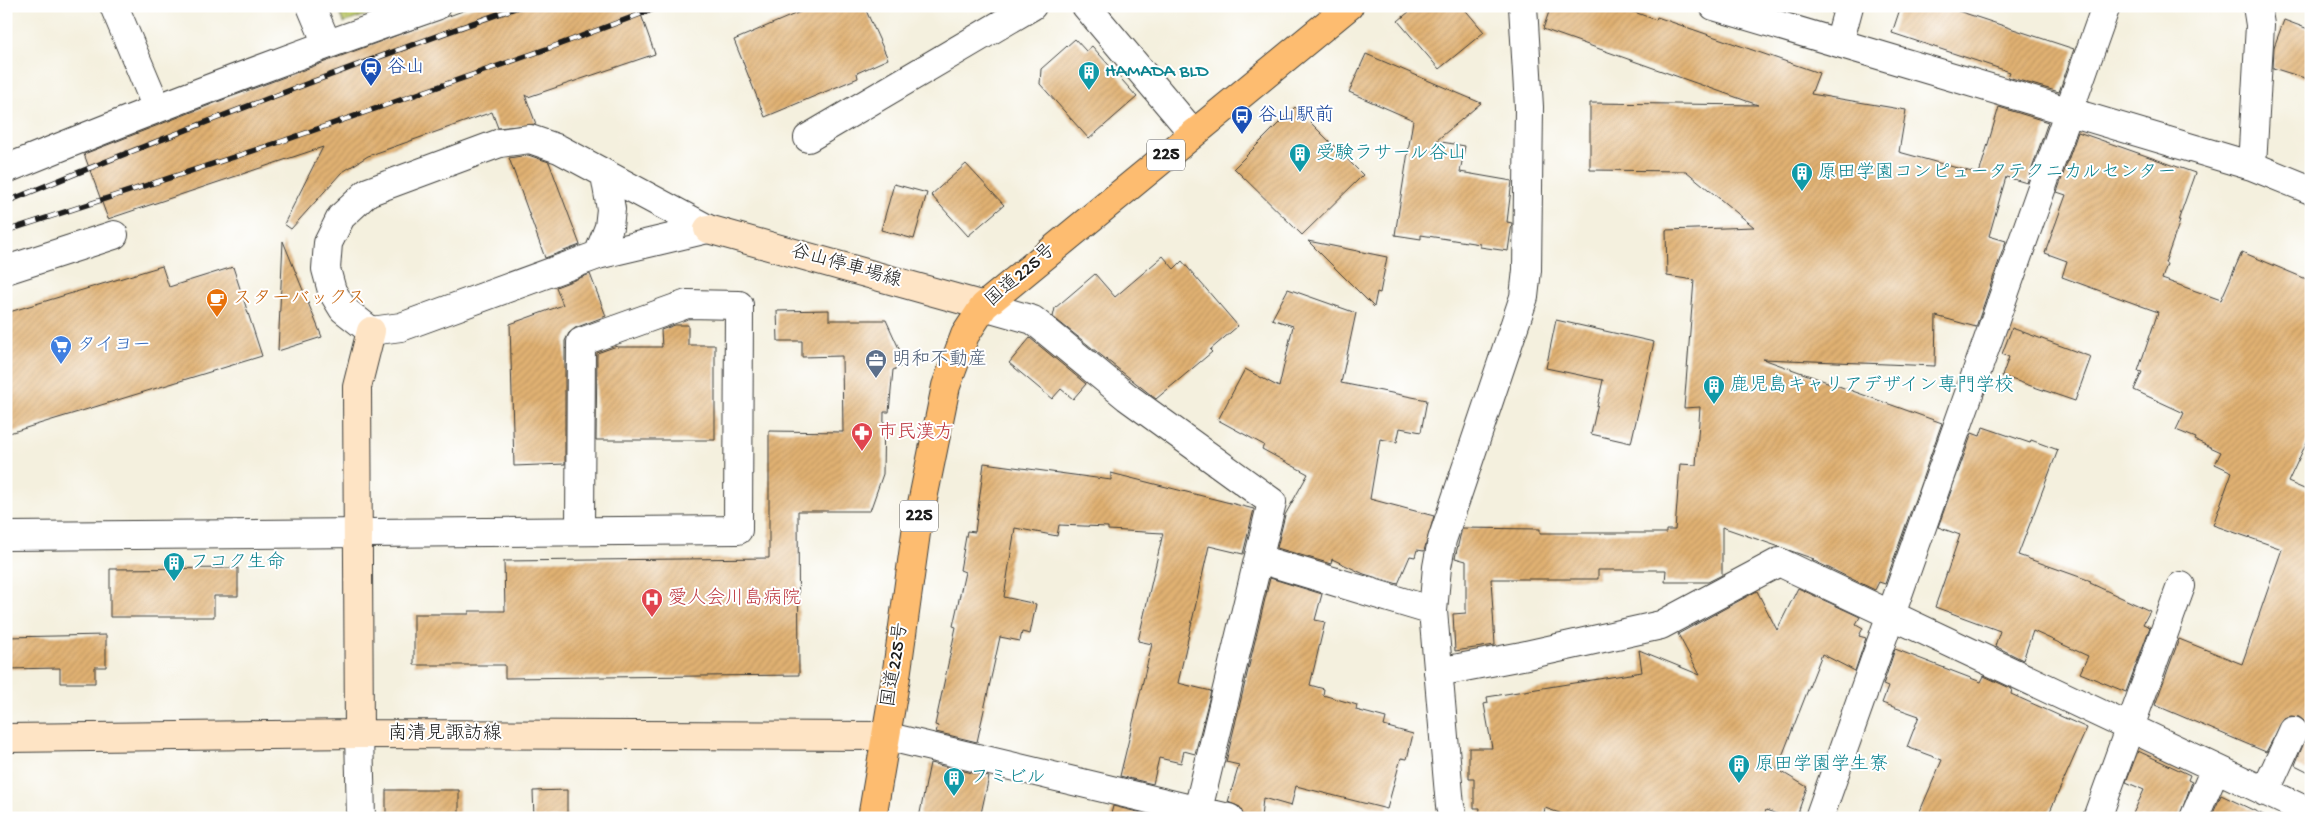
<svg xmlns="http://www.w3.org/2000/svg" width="2317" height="824" font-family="'Gochi Hand','Klee One',sans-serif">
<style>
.park{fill:url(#park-crowns);stroke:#6c7244}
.building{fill:url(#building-hatch)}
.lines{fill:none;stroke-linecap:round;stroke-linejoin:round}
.street-casing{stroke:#3c3c39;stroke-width:30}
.secondary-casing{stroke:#3c3c39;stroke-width:30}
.highway-casing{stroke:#3c3c39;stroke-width:30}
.street{stroke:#fff;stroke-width:28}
.secondary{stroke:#fee4c5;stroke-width:28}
.highway{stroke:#fdbc6f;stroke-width:28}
.rail-casing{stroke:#1c1c1c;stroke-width:5.5}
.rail{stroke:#fff;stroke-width:4;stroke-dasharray:11;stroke-linecap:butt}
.labels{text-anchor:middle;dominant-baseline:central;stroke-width:4;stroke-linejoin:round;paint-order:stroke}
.shield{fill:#fff;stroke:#606060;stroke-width:1}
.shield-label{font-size:18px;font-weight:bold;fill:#1c1c1c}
.transit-label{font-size:19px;fill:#164399;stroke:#fff;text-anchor:start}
.culture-label{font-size:19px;fill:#0d838f;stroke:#fff;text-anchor:start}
.street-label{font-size:19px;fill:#1c1c1c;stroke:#fff}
.food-label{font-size:19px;fill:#c56008;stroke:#fff;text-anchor:start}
.shop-label{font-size:19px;fill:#366cbe;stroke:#fff;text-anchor:start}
.service-label{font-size:19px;fill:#4e5e75;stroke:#fff;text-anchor:start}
.health-label{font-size:19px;fill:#be3a42;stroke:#fff;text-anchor:start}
</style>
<defs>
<pattern id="park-crowns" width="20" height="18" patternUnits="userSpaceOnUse" patternTransform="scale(1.25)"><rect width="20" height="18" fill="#bdc96b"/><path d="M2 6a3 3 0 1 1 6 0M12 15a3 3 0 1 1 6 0" fill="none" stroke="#a2ac5c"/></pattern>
<pattern id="building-hatch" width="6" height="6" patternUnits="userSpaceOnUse" patternTransform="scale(1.25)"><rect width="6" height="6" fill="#e0b172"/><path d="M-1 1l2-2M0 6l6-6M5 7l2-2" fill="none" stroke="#c09862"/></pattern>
</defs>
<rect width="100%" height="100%" fill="#fff"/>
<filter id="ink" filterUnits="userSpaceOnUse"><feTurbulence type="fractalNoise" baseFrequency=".02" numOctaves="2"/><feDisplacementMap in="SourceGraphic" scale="10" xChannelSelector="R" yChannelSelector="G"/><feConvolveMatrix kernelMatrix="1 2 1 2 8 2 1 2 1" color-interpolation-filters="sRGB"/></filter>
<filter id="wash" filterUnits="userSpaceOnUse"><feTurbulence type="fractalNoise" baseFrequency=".0096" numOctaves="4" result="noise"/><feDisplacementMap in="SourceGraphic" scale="20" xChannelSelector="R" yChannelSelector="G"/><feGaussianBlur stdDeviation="1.12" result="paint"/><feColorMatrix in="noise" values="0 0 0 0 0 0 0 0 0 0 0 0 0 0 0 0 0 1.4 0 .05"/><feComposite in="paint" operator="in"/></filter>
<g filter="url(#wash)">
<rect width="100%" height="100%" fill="#f4f0de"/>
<!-- park -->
<path class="park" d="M337,6H390L344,23Z"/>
<g id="blocks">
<!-- building -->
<path class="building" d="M476,6H638L655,54L528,97L525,95L536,124L498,128L492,112L368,156L341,173L291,229L284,224L323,147L108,219L84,154L225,99Z
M814,6H864L888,59L857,73L858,78L765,117L734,40Z
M1416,6H1462L1484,32L1439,69L1398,21Z
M1551,6H1618L1656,20L1657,17L1819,73L1811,94L1906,110L1899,152L1979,174L1999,107L2048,122L2027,183L2006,177L1989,236L2006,241L1976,327L1936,316L1935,366L1763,359L1942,423L1885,584L1879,582L1875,590L1812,560L1814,559L1722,527V575L1708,582H1665L1666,570H1598V579H1491L1495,645L1455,651L1453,614L1466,613V561L1455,558L1462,528L1540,529V533H1666V530H1675L1680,464L1696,465L1700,407L1684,408L1694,280L1667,276L1666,230L1754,227L1686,171L1590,170V103L1758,105L1543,29Z
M1901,6H1943L2074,49L2059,92L2008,77L2010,72L1892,33Z
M2284,20L2311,30V80L2273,68L2274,47Z
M1075,39L1086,51L1092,46L1137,97L1089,139L1040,84L1041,69Z
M1366,54L1481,103L1436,141L1465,146L1460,172L1512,181L1507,222L1512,223L1508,251L1480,247V244L1421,235V239L1395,235L1413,120L1349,92Z
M1295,107L1363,175L1302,235L1234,168Z
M2078,132L2195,173L2178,221H2180L2165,263L2167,264L2162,279L2221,300L2242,252L2311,281V433L2288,482L2311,492V773L2295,765L2309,730L2305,722L2299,717L2291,716L2284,719L2266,752L2155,705L2179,639L2242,664L2282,549L2213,525L2232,472L2215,464L2221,452L2195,440L2196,438L2176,430L2184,413L2134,390L2142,372L2138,371L2158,312L2062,277L2067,261L2045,253L2066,195L2057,192Z
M528,155L549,162L580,245L545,258L509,158Z
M966,164L1004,205L968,236L931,195Z
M894,184L927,193L914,239L881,230Z
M283,241L322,337L278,351Z
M1308,241L1387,257L1380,293L1377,292L1374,307Z
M1163,256L1174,269L1182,261L1238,326L1210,350L1212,352L1156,399L1053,317L1055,308L1095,274L1115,297Z
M162,266L169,287L233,267L262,356L6,434V313Z
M590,274L606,316L575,328L569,333L565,341V464L514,466L510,324L563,305L556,287Z
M1288,289L1356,313L1341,383L1427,400L1421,432L1400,428L1397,442L1380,439L1370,499L1434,516L1424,551L1417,550L1415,557L1410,556L1398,584L1364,574L1332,559L1331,564L1277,548L1285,515L1308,474L1262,449L1264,445L1218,420L1245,369L1279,387L1293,326L1272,319Z
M829,310V320H886L906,364L893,370L889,412H884L883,474L870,511H798L799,675L505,678V665H414V614H469V611H505L504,561L769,558V431L843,432L842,356L802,357V341H778L777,311Z
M1556,320L1654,342L1631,443L1591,434L1603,380L1546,368Z
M675,325H688V345H715V440H596L597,353L617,346V347H662L661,330Z
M2012,328L2091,357L2075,401L2002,376L2009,357L2002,354Z
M1030,338L1086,384L1073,399L1061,389L1052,399L1009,363Z
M1983,427L2030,443L2031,440L2058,450L2018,555L2091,581L2090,583L2150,611L2143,624L2150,627L2126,692L2080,673L2088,656L2033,631L2023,660L1995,646L2000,631L1935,607L1960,535L1938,527L1972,433L1980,436Z
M984,463L1111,480V473L1254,509L1243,554L1209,546L1178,683L1211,691L1195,754L1184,751L1181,763L1159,758L1153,784L1120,776L1152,644L1138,641L1163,533L1108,530V527L1059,525L1057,536L1015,528L1004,597L1036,604L1030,634L1022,632L1020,641L1000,637L977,742L936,732L938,726L935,725L956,627L953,626L965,572L960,570L967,531L975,532Z
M238,568V596H214V617H110V569Z
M1270,578L1322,594L1315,620L1325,622L1310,685L1324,689L1323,695L1357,705L1356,710L1386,718L1384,726L1413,734L1407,759L1401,758L1387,809L1296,786L1291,806L1263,798L1261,818H1244L1240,807L1228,802L1239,765L1226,762Z
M1798,588L1860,617L1856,624L1863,628L1859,636L1866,638L1855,671L1822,654L1777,769L1807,787L1796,818H1787L1766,810L1763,818H1574L1545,808L1543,818H1479L1480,808H1474V779H1469V748H1492L1484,704L1488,703L1487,697L1642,672L1639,650L1700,675L1678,634L1757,591L1777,630Z
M106,635V667H95V683H60V668L6,669V637Z
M1895,649L1981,682L1984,676L2012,689L2011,694L2087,728L2047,818H1917L1942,760L1907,747L1919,716L1882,703L1888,687L1883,685Z
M2138,751L2190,775L2188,780L2192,782L2179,818H2131L2144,790L2126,782Z
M930,763L989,777L980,818H919Z
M386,790H459V818H386Z
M567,790V818H534L533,791Z
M2221,795L2270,818H2211Z
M1113,806L1146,814L1145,818H1110Z"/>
</g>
</g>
<g filter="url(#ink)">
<use href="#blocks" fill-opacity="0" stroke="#3c3c39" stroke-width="1"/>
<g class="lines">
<!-- street casing -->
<g class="street-casing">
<path id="street" d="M114,6L157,108
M311,6L327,44
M1086,6L1193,133
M1714,6L2252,166L2311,190
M1839,43L1849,6
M808,138L1032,6
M530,139L559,149L708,229L598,255L401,327L371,331L343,309L332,291L326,269L328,243L341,217L368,192L500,143Z
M2252,166L2260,25L2257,6
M6,169C148,111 291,56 436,6
M598,255L609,227L611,209L605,175
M6,270L114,235
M984,306L1033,320L1127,397L1272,502L1196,818
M6,536L738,530L739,305L687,304L581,342L580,531
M1259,559L1433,611
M1438,672L1522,656L1661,625L1779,562L2311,813
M359,734L361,818
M885,736L1229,818
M2265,792L2293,731
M1453,818L1450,806L1433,611L1437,567L1442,540L1524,297L1527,270L1529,107L1523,6
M1819,818L2106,6
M2097,818L2181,586
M2194,818L2215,769"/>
</g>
<!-- secondary casing -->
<g class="secondary-casing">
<path id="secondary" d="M708,229L984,306
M359,734L357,387L371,331
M6,738L359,734L885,736"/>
</g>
<!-- highway casing -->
<g class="highway-casing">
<path id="highway" d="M872,818L896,677L916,533L946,386L965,335L984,306L1349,6"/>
</g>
<!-- street -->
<use href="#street" class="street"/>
<!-- secondary -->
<use href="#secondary" class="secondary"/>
<!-- highway -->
<use href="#highway" class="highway"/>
<!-- rail casing -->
<g class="rail-casing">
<path id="rail" d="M6,202C176,132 348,67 521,6
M6,231L280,142L555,46L662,6"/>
</g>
<!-- rail -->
<use href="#rail" class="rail"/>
</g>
</g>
<!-- icons -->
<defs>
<g id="station-pin" transform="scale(1.125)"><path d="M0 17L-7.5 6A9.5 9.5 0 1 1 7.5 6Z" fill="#1a4fb4" stroke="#fff"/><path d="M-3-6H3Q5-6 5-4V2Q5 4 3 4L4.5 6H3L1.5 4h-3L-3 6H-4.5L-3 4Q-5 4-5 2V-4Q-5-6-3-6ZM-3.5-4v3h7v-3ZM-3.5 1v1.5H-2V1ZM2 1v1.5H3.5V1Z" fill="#fff"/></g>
<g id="building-pin" transform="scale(1.125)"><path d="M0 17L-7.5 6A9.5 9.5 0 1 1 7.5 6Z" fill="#0f9aa8" stroke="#fff"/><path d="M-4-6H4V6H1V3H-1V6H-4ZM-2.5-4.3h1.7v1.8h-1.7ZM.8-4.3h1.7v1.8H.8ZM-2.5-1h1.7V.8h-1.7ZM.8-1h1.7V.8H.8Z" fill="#fff"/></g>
<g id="bus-pin" transform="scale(1.125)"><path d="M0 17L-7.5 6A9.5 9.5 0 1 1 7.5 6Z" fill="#1a4fb4" stroke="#fff"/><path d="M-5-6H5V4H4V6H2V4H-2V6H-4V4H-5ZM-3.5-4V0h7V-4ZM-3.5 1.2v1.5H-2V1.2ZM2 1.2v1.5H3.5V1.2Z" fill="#fff"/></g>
<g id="cafe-pin" transform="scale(1.125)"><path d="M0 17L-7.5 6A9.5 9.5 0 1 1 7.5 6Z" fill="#e8710a" stroke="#fff"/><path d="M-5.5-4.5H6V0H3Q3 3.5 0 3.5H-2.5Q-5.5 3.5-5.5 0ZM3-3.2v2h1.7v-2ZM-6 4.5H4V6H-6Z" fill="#fff"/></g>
<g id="supermarket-pin" transform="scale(1.125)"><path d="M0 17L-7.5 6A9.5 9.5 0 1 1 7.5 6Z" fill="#3f7fe0" stroke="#fff"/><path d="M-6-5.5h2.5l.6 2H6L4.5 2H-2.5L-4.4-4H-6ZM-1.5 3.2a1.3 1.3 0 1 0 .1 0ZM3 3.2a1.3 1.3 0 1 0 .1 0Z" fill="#fff"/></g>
<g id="office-pin" transform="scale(1.125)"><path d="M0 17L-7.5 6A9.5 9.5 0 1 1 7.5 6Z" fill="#5c6f8a" stroke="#fff"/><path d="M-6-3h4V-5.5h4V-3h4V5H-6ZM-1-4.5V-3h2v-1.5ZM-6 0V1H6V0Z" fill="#fff"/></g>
<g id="pharmacy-pin" transform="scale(1.125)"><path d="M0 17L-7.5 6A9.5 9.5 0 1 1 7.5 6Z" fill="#e0444e" stroke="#fff"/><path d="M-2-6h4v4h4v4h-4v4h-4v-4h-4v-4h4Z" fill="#fff"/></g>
<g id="hospital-pin" transform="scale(1.125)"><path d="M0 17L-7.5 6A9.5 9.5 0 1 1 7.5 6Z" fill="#e0444e" stroke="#fff"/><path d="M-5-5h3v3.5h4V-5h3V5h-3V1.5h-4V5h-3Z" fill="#fff"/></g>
</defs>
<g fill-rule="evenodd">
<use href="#station-pin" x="371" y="68"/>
<use href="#building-pin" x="1089" y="72"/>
<use href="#bus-pin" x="1242" y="116"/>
<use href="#building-pin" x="1300" y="154"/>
<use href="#building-pin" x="1802" y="173"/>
<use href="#cafe-pin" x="217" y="299"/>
<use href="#supermarket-pin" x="61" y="346"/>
<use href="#office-pin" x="876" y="360"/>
<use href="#building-pin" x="1714" y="386"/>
<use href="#pharmacy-pin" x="862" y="433"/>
<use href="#building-pin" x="174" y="563"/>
<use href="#hospital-pin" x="652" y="599"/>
<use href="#building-pin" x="1739" y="765"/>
<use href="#building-pin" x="954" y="778"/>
</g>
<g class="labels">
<!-- shield labels -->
<g class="shield">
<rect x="1147" y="139.5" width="38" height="31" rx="4"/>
<rect x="900" y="500.5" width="38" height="31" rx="4"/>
</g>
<g class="shield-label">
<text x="1166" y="155">225</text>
<text x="919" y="516">225</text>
</g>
<!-- transit labels -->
<g class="transit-label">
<text x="387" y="68">谷山</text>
<text x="1258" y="116">谷山駅前</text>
</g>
<!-- culture labels -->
<g class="culture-label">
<text x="1105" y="72">HAMADA BLD</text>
<text x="1316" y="154">受験ラサール谷山</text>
<text x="1818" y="173">原田学園コンピュータテクニカルセンター</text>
<text x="1730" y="386">鹿児島キャリアデザイン専門学校</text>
<text x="190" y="563">フコク生命</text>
<text x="1755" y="765">原田学園学生寮</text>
<text x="970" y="778">フミビル</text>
</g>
<!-- street labels -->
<g class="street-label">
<text transform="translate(846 267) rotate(16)">谷山停車場線</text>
<text transform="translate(1021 276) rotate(-41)">国道225号</text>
<text transform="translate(896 665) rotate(-81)">国道225号</text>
<text x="445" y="734">南清見諏訪線</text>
</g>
<!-- food labels -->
<g class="food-label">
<text x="233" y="299">スターバックス</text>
</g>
<!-- shop labels -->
<g class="shop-label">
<text x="77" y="346">タイヨー</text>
</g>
<!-- service labels -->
<g class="service-label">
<text x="892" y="360">明和不動産</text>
</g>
<!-- health labels -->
<g class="health-label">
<text x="878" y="433">市民漢方</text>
<text x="668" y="599">愛人会川島病院</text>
</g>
</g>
<!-- margin -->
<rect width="2317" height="824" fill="none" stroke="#fff" stroke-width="25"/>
</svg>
